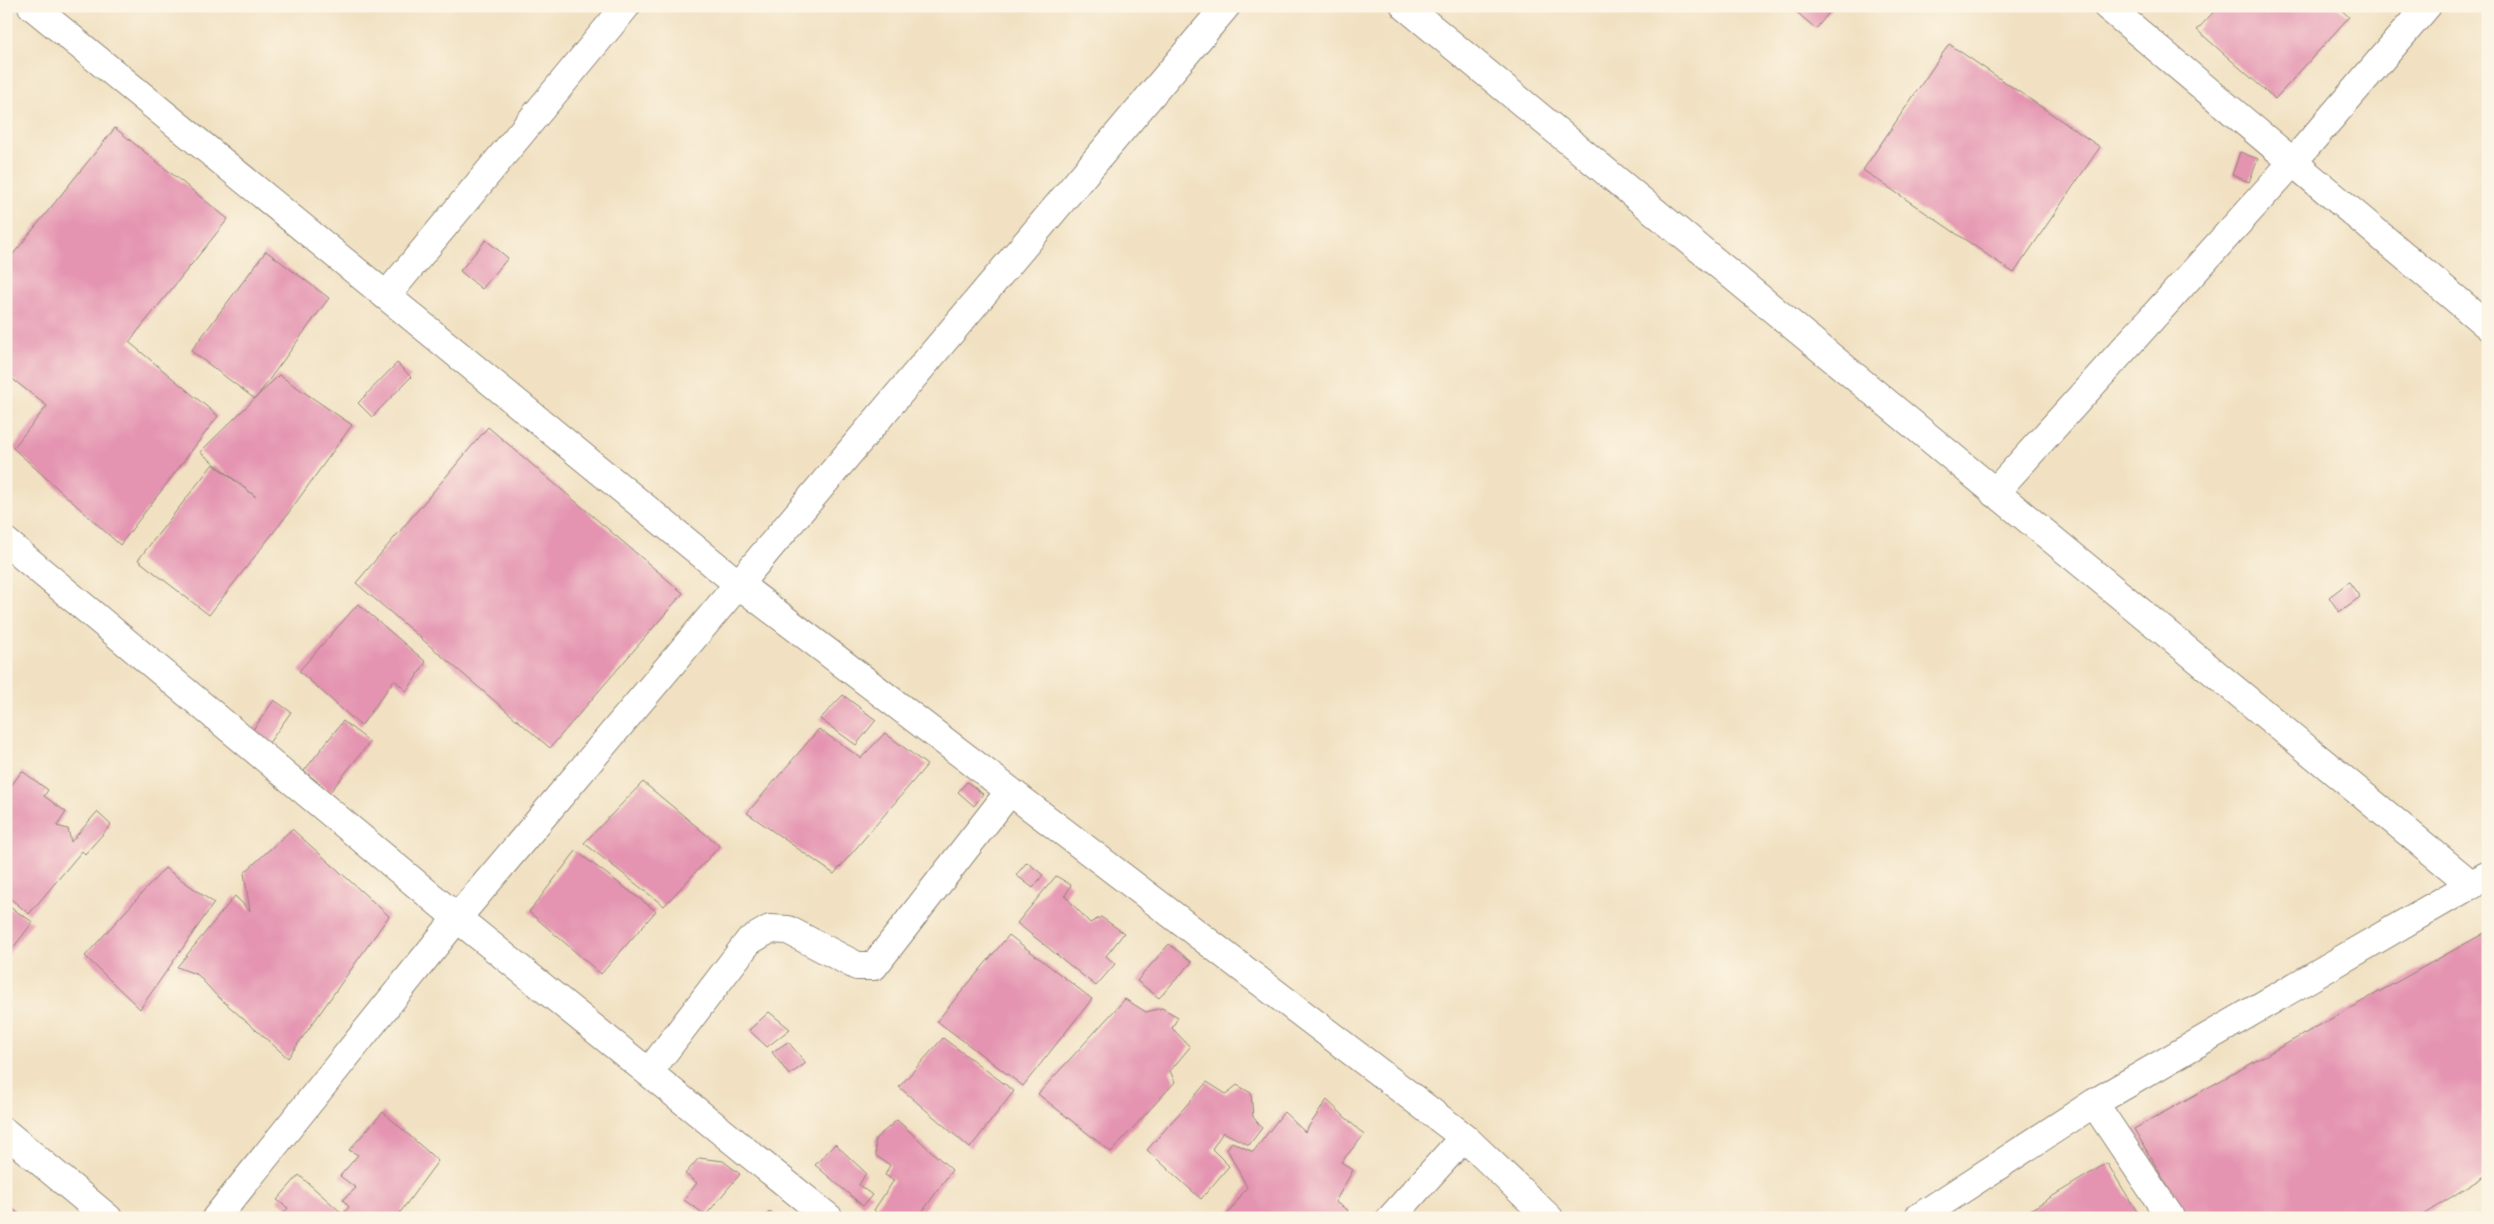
<svg xmlns="http://www.w3.org/2000/svg" width="2494" height="1224" font-family="'Shantell Sans',sans-serif">
<style>
.building{fill:#e493b0}
.lines{fill:none;stroke-linecap:round;stroke-linejoin:round}
.minor-casing{stroke:#8e8676;stroke-width:30}
.minor{stroke:#fff;stroke-width:28}
</style>
<rect width="100%" height="100%" fill="#fcf5e5"/>
<filter id="ink" filterUnits="userSpaceOnUse"><feTurbulence type="fractalNoise" baseFrequency=".02" numOctaves="2"/><feDisplacementMap in="SourceGraphic" scale="10" xChannelSelector="R" yChannelSelector="G"/><feConvolveMatrix kernelMatrix="1 2 1 2 8 2 1 2 1" color-interpolation-filters="sRGB"/></filter>
<filter id="wash" filterUnits="userSpaceOnUse"><feTurbulence type="fractalNoise" baseFrequency=".0096" numOctaves="4" result="noise"/><feDisplacementMap in="SourceGraphic" scale="20" xChannelSelector="R" yChannelSelector="G"/><feGaussianBlur stdDeviation="1.12" result="paint"/><feColorMatrix in="noise" values="0 0 0 0 0 0 0 0 0 0 0 0 0 0 0 0 0 1.4 0 .05"/><feComposite in="paint" operator="in"/></filter>
<g filter="url(#wash)">
<rect width="100%" height="100%" fill="#f1e1c2"/>
<g id="blocks">
<!-- building -->
<path class="building" d="M1790,6H1834L1816,29Z
M2219,6H2337L2349,17L2275,99L2197,30Z
M1949,44L2100,147L2014,273L1863,170Z
M115,128L228,219L129,342L218,416L120,545L13,448L47,406L6,374V263Z
M2240,152L2258,159L2249,182L2232,175Z
M486,240L508,258L482,289L460,271Z
M266,251L329,298L255,399L191,351Z
M397,363L411,377L372,417L358,403Z
M279,375L352,425L284,519L209,615L138,560L213,464L256,497L200,452Z
M488,427L683,593L550,748L356,583Z
M2349,582L2360,597L2339,612L2329,597Z
M358,604L426,662L407,691L394,680L361,726L299,671Z
M843,695L876,720L856,745L820,719Z
M274,700L291,712L269,743L252,731Z
M343,721L370,742L330,792L304,771Z
M819,729L861,758L885,733L927,765L834,874L747,813Z
M22,771L48,790L44,796L66,812L57,826L68,829L71,842L97,812L111,825L85,854L82,851L29,914L6,895V793Z
M643,782L720,846L664,906L584,843Z
M967,782L983,794L974,806L958,792Z
M292,829L389,916L288,1058L215,994L198,975L177,967L235,896L250,911L244,873Z
M576,851L656,911L601,974L529,912Z
M1027,862L1043,875L1033,888L1016,875Z
M165,868L214,903L140,1009L85,956Z
M1056,876L1071,885L1065,896L1090,923L1101,917L1124,933L1106,956L1115,964L1096,986L1017,923Z
M11,908L33,922L6,957V914Z
M2488,931V1174L2418,1218H2186L2134,1129Z
M1009,935L1092,999L1023,1086L937,1021Z
M1169,944L1192,962L1159,998L1137,981Z
M1125,999L1146,1012L1162,1008L1178,1017L1172,1028L1190,1047L1170,1071L1175,1082L1111,1152L1038,1094Z
M769,1012L790,1029L767,1047L749,1030Z
M943,1038L1014,1091L970,1148L899,1087Z
M788,1042L806,1063L789,1075L772,1052Z
M1207,1082L1226,1094L1237,1085L1251,1093L1253,1117L1262,1128L1249,1145L1223,1132L1212,1149L1229,1166L1201,1199L1147,1150Z
M1327,1100L1364,1135L1341,1162L1353,1170L1335,1202L1348,1210L1342,1218H1225L1247,1187L1227,1149L1232,1142L1253,1152L1284,1112L1305,1132Z
M383,1112L438,1161L396,1218H280L288,1208L277,1200L299,1175L343,1214L349,1207L343,1200L356,1188L340,1176L358,1155L349,1150Z
M897,1120L952,1170L918,1218H882L874,1210L894,1180L885,1175L890,1165L876,1156L875,1139Z
M835,1144L866,1173L859,1185L872,1195L863,1206L815,1165Z
M699,1158L723,1161L740,1174L706,1215L684,1200L697,1183L685,1174Z
M2107,1163L2141,1218H2017Z
M6,1203L23,1218H6Z
M770,1211L778,1218H765Z"/>
</g>
</g>
<g filter="url(#ink)">
<use href="#blocks" fill-opacity="0" stroke="#8e8676" stroke-width="1"/>
<g class="lines">
<!-- minor casing -->
<g class="minor-casing">
<path id="minor" d="M32,6L737,583L1464,1137L1549,1218
M1405,6L2472,885
M2107,6L2488,326
M386,296L626,6
M1994,493L2293,162L2427,6
M6,542L457,918L829,1218
M649,1072L749,941L770,929L788,930L857,966H874L1010,791
M2094,1103L2171,1218
M6,1133L108,1218
M216,1218L457,918L1226,6
M1391,1218L1464,1137
M1918,1218L2094,1103L2486,876"/>
</g>
<!-- minor -->
<use href="#minor" class="minor"/>
</g>
</g>
<!-- margin -->
<rect width="2494" height="1224" fill="none" stroke="#fcf5e5" stroke-width="25"/>
</svg>
